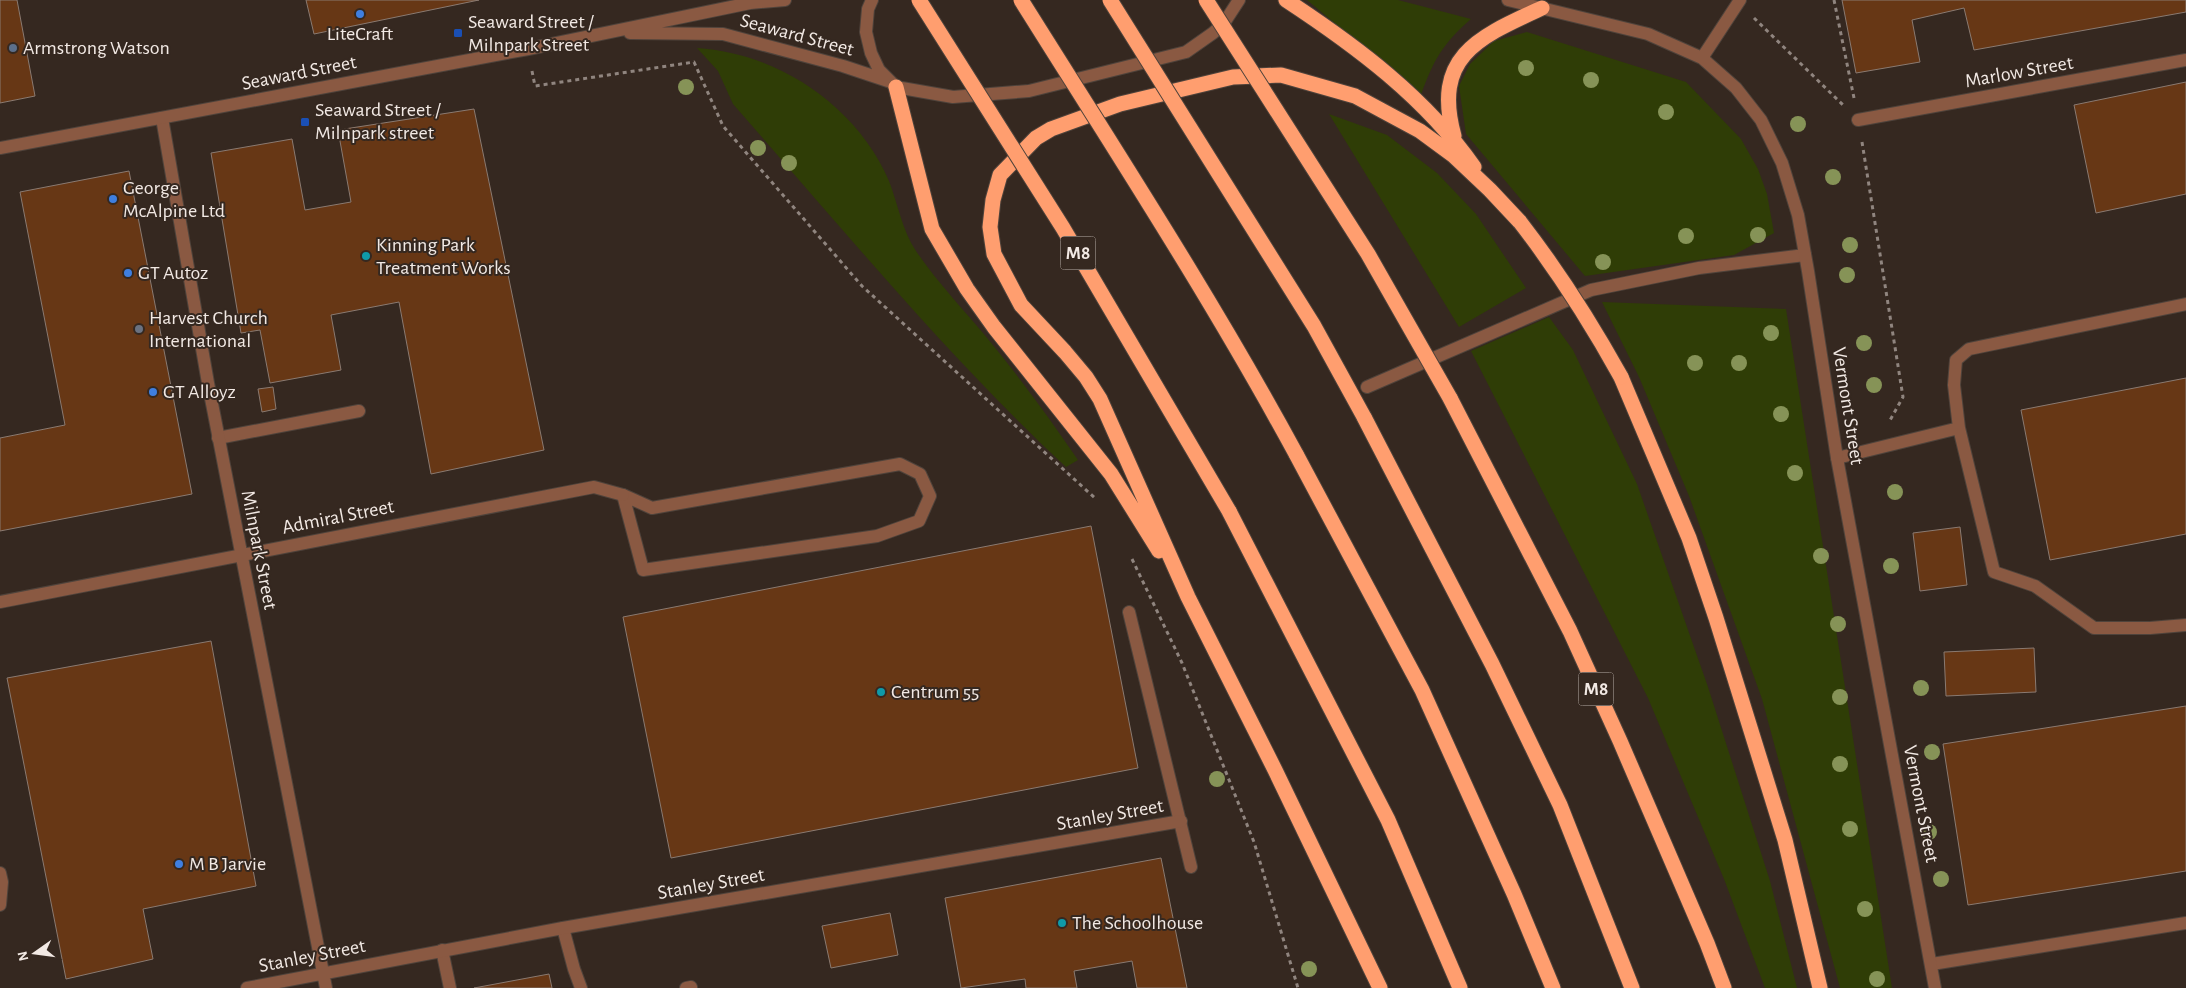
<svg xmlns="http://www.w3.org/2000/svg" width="2186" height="988" font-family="'Alegreya Sans',sans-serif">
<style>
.green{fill:#2f3d06}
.building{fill:#673715;stroke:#8a7a71}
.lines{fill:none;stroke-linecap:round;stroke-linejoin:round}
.service-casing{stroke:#4f433b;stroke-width:14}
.minor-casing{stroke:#4f433b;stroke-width:14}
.tertiary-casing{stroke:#4f433b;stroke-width:14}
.motorway-casing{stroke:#4f433b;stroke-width:17}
.path{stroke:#90857f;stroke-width:3;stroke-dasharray:4 4;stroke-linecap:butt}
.service{stroke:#8a5942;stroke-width:12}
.minor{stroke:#8a5942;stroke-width:12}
.tertiary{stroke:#8a5942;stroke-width:12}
.motorway{stroke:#ff9e6f;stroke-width:15}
.motorway-bridge-casing{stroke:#4f433b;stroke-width:17;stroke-linecap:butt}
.motorway-bridge{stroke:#ff9e6f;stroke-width:15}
.tree{fill:#869357}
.shop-dot{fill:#3f7fe0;stroke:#352820;stroke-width:2}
.transit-dot{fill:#1a4fb4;stroke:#352820;stroke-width:2}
.service-dot{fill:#5c6f8a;stroke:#352820;stroke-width:2}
.culture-dot{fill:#0f9aa8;stroke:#352820;stroke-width:2}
.worship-dot{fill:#6b7280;stroke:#352820;stroke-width:2}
.labels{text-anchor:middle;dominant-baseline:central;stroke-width:4;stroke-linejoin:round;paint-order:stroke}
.shield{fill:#352820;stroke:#b9afa9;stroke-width:1}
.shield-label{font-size:19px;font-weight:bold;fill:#f2e9e4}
.poi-label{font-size:20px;fill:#f2e9e4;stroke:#352820;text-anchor:start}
.street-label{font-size:20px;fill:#f2e9e4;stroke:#352820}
</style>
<rect width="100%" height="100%" fill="#352820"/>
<!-- green -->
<path class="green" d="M1307,0H1398L1471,19C1443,43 1433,61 1421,95Z
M1527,32L1686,82L1741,139L1758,169L1767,194L1774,233L1734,255L1585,276L1466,134L1459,86L1470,64L1494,41Z
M697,48C778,53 857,106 889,181C898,204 902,230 916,251C937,282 964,310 988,339C1020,378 1050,419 1078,460L1066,467C946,355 841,227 733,104L718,71Z
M1329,114L1387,135L1437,173L1476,214L1526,288L1459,327Z
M1602,302L1786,309L1892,988H1840L1762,699L1689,496L1639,377Z
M1549,317L1573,350L1637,484L1708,687L1770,881L1797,988H1765L1724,879L1648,698L1471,351Z"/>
<!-- building -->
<path class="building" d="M0,0H17L35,96L0,103Z
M306,0H479L314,34Z
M1842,0H2186V12L1974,50L1964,8L1912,20L1920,62L1856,73Z
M2186,82V194L2096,213L2074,105Z
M474,109L544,450L431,474L399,302L331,315L341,370L270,383L260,330L241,333L211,153L292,139L305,210L351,202L338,130Z
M129,171L192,494L0,531V438L65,425L20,192Z
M2186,378V534L2050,560L2021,410Z
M273,387L276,409L262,412L258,389Z
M1091,526L1138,768L671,858L623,617Z
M1960,527L1967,585L1920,591L1913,533Z
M211,641L256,886L143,909L153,959L66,979L7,678Z
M2034,648L2036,692L1946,696L1944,652Z
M2186,706V871L1968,905L1943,744Z
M1161,858L1187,988H1137L1132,961L1074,971L1077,988H1026L1025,979L961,988L945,898Z
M890,913L898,955L831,968L822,926Z
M549,974L552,988H474Z"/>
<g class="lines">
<!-- service casing -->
<g class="service-casing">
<path id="service" d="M1367,387L1591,290L1699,268L1805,255
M1959,428L1954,385L1956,360L1969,349L2186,304
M218,438L359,411
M1837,458L1959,428L1994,572L2035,586L2094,628H2150L2186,625
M900,464L920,474L930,496L919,521L877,536L643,570L623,495L652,508Z
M1129,612L1191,867
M0,873L2,882L0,905
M563,928L574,969L581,988
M442,950L450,988
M1932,964L2186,923
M686,988L691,987"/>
</g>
<!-- minor casing -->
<g class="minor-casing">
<path id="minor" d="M1508,0L1648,34L1702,58L1736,88L1761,120L1782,163L1798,215L1808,271L1837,458L1935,988
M1702,58L1740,0
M162,118L208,383L326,988
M1858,120L2186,60
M0,602L594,487L623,495
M247,988L563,928L1181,821"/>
</g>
<!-- tertiary casing -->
<g class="tertiary-casing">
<path id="tertiary" d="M872,0L868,9L866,32L871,53L879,70L896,87L953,97L1029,91L1186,52L1213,33L1224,23L1239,0
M630,33L723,34L843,66L888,81
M0,148L528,49L750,3L785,0"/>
</g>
<!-- motorway casing -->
<g class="motorway-casing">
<path id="motorway" d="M1286,0C1356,46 1426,98 1474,167
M896,87L932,229L967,289L994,327L1111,474L1159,551
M1454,136C1432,56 1479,37 1542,8
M1621,377L1689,538L1716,618L1785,840L1820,988
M1450,398L1570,631L1620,741L1707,943L1724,988
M1364,417L1492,664L1560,805L1632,988
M1296,454L1422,690L1514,894L1553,988
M1229,511L1388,820L1460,988
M1380,988L1275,770L1188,597L1100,399L1086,377L1065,352L1021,305L994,254L990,227L993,200L1000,175L1036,138L1051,129L1120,104L1233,77L1281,75L1355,96L1420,131L1454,156L1490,190L1520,222"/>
</g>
<!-- path -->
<path class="path" d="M1834,0L1854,98
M1754,18L1843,105
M532,71L535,86L694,62L723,126L862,286L1096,499
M1862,142L1903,397L1889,422
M1132,559L1182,663L1254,842L1298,988"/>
<!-- service -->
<use href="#service" class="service"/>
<!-- minor -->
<use href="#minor" class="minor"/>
<!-- tertiary -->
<use href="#tertiary" class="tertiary"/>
<!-- motorway -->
<use href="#motorway" class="motorway"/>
<!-- motorway-bridge casing -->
<g class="motorway-bridge-casing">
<path id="motorway-bridge" d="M919,0L1063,228L1229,511
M1021,0C1115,150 1212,299 1296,454
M1110,0L1314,326L1364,417
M1206,0L1368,254L1450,398
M1520,222C1558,271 1591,323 1621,377"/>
</g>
<!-- motorway-bridge -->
<use href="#motorway-bridge" class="motorway-bridge"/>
</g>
<!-- trees -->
<g class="tree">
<circle cx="1526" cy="68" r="8"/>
<circle cx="1591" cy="80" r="8"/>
<circle cx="686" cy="87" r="8"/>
<circle cx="1666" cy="112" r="8"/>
<circle cx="1798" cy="124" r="8"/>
<circle cx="758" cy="148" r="8"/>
<circle cx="789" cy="163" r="8"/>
<circle cx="1833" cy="177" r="8"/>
<circle cx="1758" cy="235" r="8"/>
<circle cx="1686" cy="236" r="8"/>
<circle cx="1850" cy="245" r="8"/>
<circle cx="1603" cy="262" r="8"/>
<circle cx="1847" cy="275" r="8"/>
<circle cx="1771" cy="333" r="8"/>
<circle cx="1864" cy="343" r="8"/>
<circle cx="1695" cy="363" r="8"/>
<circle cx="1739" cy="363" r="8"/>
<circle cx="1874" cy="385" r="8"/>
<circle cx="1781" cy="414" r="8"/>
<circle cx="1795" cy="473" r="8"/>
<circle cx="1895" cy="492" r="8"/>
<circle cx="1821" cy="556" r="8"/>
<circle cx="1891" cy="566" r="8"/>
<circle cx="1838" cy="624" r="8"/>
<circle cx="1921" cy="688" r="8"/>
<circle cx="1840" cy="697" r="8"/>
<circle cx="1932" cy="752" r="8"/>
<circle cx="1840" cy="764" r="8"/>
<circle cx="1217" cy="779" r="8"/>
<circle cx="1850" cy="829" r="8"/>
<circle cx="1929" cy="832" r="8"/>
<circle cx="1941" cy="879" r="8"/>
<circle cx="1865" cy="909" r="8"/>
<circle cx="1309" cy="969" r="8"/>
<circle cx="1877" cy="979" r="8"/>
</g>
<!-- markers -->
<g class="shop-dot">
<circle cx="360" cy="14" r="5"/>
<circle cx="113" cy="199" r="5"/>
<circle cx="128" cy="273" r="5"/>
<circle cx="153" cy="392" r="5"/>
<circle cx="179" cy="864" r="5"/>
</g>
<g class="transit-dot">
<rect x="453" y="28" width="10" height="10" rx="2.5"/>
<rect x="300" y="117" width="10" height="10" rx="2.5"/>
</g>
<circle class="service-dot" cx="13" cy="48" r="5"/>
<g class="culture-dot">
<circle cx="366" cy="256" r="5"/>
<circle cx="881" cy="692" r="5"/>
<circle cx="1062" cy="923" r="5"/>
</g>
<circle class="worship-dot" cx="139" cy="329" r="5"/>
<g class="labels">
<!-- shield labels -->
<g class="shield">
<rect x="1060.5" y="236.5" width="35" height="33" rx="4"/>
<rect x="1578.5" y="672.5" width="35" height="33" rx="4"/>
</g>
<g class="shield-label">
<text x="1078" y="253">M8</text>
<text x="1596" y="689">M8</text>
</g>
<!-- poi labels -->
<g class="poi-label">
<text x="468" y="22">Seaward Street /<tspan x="468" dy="23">Milnpark Street</tspan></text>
<text x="360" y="34" text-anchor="middle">LiteCraft</text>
<text x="23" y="48">Armstrong Watson</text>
<text x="315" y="110">Seaward Street /<tspan x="315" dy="23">Milnpark street</tspan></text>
<text x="123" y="188">George<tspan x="123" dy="23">McAlpine Ltd</tspan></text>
<text x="376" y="245">Kinning Park<tspan x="376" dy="23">Treatment Works</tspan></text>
<text x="138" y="273">GT Autoz</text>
<text x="149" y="318">Harvest Church<tspan x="149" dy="23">International</tspan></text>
<text x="163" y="392">GT Alloyz</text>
<text x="891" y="692">Centrum 55</text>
<text x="189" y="864">M B Jarvie</text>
<text x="1072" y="923">The Schoolhouse</text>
</g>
<!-- street labels -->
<g class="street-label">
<text transform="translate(797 35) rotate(15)">Seaward Street</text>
<text transform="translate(2019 72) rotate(-10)">Marlow Street</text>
<text transform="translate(299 73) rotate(-11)">Seaward Street</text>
<text transform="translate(1848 406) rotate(81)">Vermont Street</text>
<text transform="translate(338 517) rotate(-11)">Admiral Street</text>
<text transform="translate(259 550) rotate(79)">Milnpark Street</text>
<text transform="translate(1921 804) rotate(79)">Vermont Street</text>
<text transform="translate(1110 815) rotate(-10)">Stanley Street</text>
<text transform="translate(711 884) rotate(-10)">Stanley Street</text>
<text transform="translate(312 956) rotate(-11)">Stanley Street</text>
</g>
</g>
<!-- north arrow -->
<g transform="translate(35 953) rotate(256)" stroke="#352820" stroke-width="4" paint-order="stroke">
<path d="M0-4L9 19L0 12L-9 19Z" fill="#f2e9e4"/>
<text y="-8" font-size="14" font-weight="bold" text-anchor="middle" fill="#f2e9e4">N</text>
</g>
</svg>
